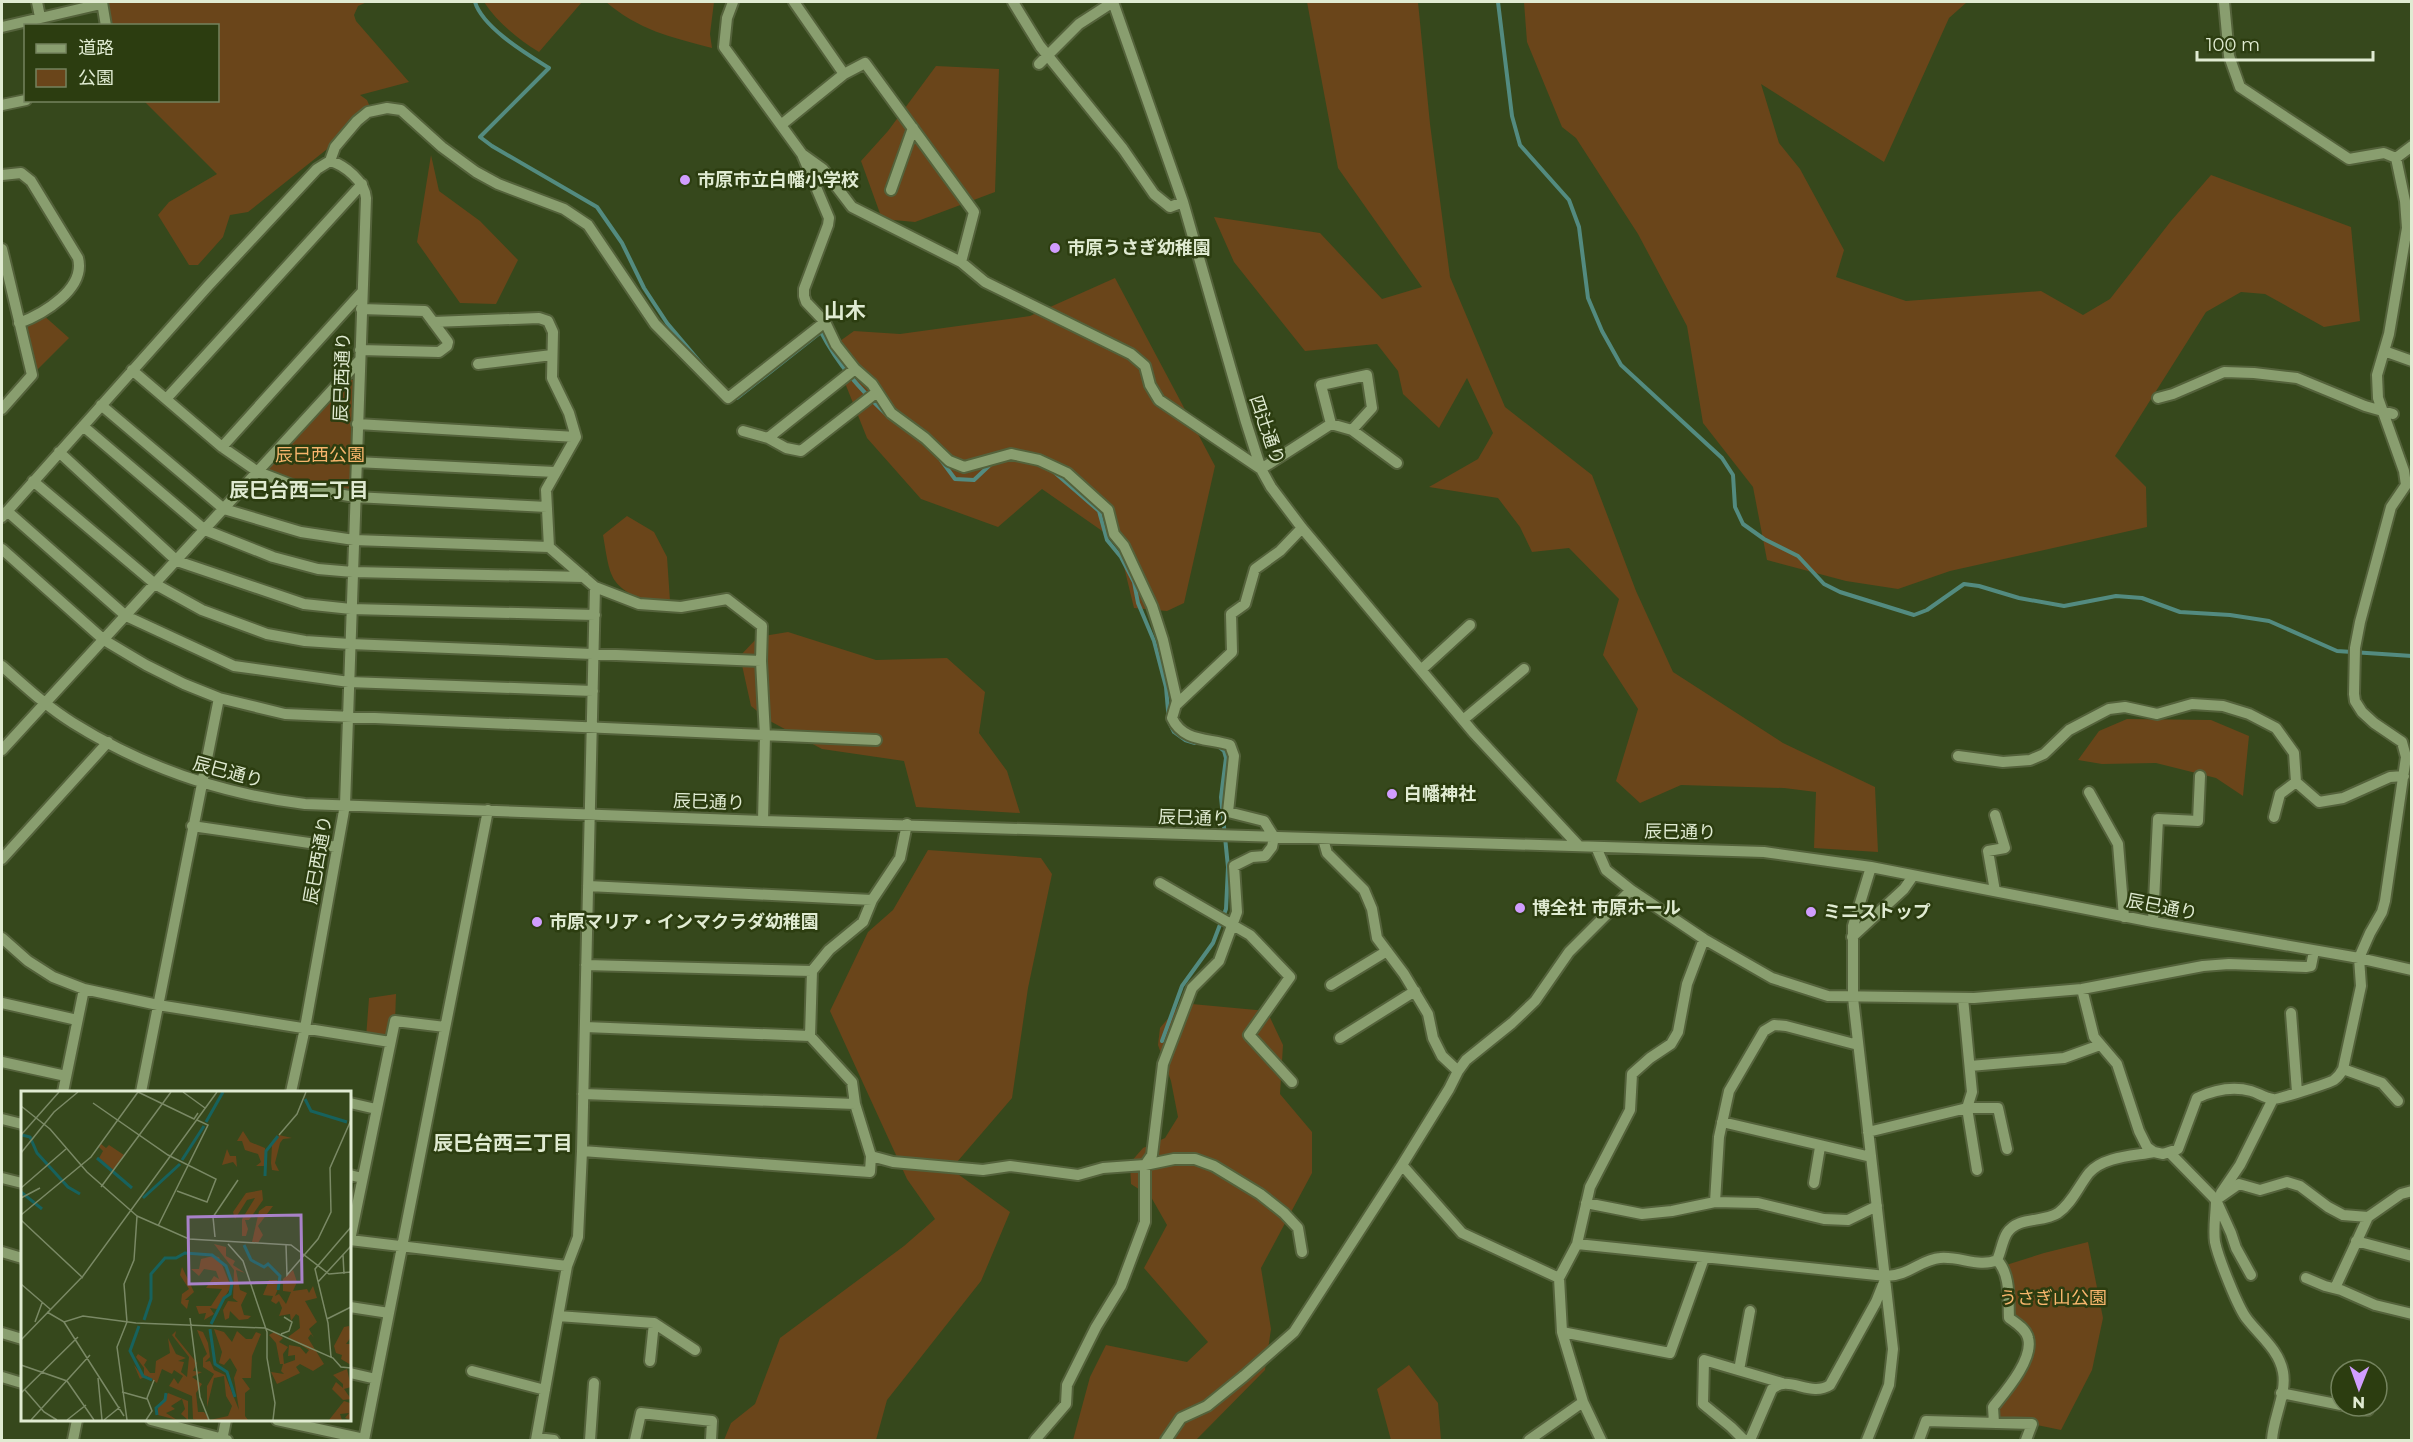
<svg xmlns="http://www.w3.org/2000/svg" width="2413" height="1442" font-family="Montserrat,'Noto Sans JP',sans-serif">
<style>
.green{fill:#6a451a}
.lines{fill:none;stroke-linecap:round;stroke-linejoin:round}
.stream{stroke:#538b80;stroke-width:4}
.minor-casing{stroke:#54623b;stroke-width:14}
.minor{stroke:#899e6f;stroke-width:10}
.poi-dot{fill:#d19dfe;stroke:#2c3d10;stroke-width:2}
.labels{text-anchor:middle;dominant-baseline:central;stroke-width:5;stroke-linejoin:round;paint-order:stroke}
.poi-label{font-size:18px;font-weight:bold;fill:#e0ebd2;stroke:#2c3d10;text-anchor:start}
.street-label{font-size:18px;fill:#e0ebd2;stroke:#2c3d10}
.park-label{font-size:18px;fill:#f7b56c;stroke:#2c3d10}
.neighbourhood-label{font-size:20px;font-weight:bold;fill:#e0ebd2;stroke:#2c3d10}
.quarter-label{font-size:21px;font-weight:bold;fill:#e0ebd2;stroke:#2c3d10}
.inset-river{fill:none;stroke:#17625d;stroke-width:3}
.inset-road{fill:none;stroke:#7a8965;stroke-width:1.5}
.view{fill:#a882c8;fill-opacity:0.15;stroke:#a882c8;stroke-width:3}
.inset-edge{fill:none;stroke:#e0ebd2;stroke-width:3}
</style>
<rect width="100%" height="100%" fill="#36481c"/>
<!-- green -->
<path class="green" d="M106,2H367L358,6L354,15L356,21L409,82L360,95L367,100L370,107L331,146L248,212L230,215L223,237L198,265H189L158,215L169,202L217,174L144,101L218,100V26L108,25Z
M484,2H582L539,52C518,39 497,22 484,2Z
M606,2H714L710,34L712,48C670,37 639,30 606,2Z
M1307,2H1418L1430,124L1450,277L1505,407L1592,475L1636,591L1673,672L1783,743L1875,787L1878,852L1814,848L1816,792L1784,788L1681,785L1640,803L1616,781L1638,709L1603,655L1619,599L1569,548L1532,552L1520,527L1498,498L1429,487L1478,459L1493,433L1467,378L1439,428L1403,394L1398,371L1377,344L1305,351L1234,262L1214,217L1320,233L1382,299L1422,287L1338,168Z
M1524,2H1967L1949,18L1884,162L1761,84L1779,143L1800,169L1844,250L1836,277L1906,301L2041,291L2083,315L2110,299L2171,221L2211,175L2351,227L2360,321L2324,327L2265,294L2241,292L2206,312L2115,456L2146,487L2147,527L1950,571L1898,589L1846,581L1767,560L1753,487L1703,423L1687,326L1638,234L1576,138L1562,127L1527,42Z
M936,66L999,69L995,192L915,222L882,219L861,161L888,131Z
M431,155L439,191L480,221L518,260L496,304L460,303L417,242Z
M1115,278L1215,466L1184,603L1167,611L1134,608L1118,542L1042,489L998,527L921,499L867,438L845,383L840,341L854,331L900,334L1030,316Z
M42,314L69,338L32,375L19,323Z
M349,379L353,380L351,487L346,491L312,486L270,472L268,466Z
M627,516L654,532L667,557L670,601L653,606C609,584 611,582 603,535Z
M788,632L876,660L947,658L985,692L979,733L1007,771L1020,813L916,807L904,761L822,749L768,720L751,706L740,656L758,637Z
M2127,719L2211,720L2249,736L2243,796L2216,778L2156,763L2102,764L2078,760L2099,731Z
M928,850L1041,858L1052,874L1028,988L1012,1098L951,1169L1010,1212L981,1281L887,1400L876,1440H724L731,1423L755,1404L780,1338L904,1246L935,1219L907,1179L830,1011L868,932L893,910Z
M396,994L395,1021L390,1042L366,1038L369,998Z
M1181,1003L1267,1011L1283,1045L1280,1094L1312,1132V1173L1261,1268L1271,1329L1265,1370L1196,1440H1073L1090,1377L1106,1345L1187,1362L1208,1342L1144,1268L1167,1225L1151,1197L1131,1184L1130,1163L1143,1148L1165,1138L1178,1117L1171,1081L1158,1045L1160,1028Z
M2088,1242L2103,1318L2092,1370L2061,1430L2032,1424L1994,1423L1993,1407L2028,1352V1337L2009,1318L2003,1266L2044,1253Z
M1409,1365L1438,1403L1441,1440H1391L1377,1389Z"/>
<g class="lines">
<!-- stream -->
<path class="stream" d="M475,2C483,28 527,54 549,68L480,137L492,146L597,207L622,243L644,288L667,323L705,368
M1498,2L1512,116L1520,145L1569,200L1579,227L1588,298L1602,331L1621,365L1722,458L1733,475L1735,507L1743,524L1764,539L1798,556L1824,584L1840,592L1914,615L1927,610L1964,584L1979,586L2019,598L2064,606L2116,596L2142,598L2180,612L2230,615L2269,621L2337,651L2412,656
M733,398H737L821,332C838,365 860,389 887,415
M941,460L955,479L974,480L992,463
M1053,471L1099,511L1107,540L1121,557L1134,582L1138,603L1154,641L1166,687L1169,722L1174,732L1185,740L1195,743
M1162,1041L1182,986L1213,943L1226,909L1228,867L1221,797L1226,758L1224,751L1218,746"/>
<!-- minor casing -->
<g class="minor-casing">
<path id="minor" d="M37,2L40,17
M102,2L106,26
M733,2L727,18L724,47L802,154L829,218L828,225L804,289V296L806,302L825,322L836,345L855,369L872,384L891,413L925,438L949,461L964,467L1011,454L1039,460L1067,473L1108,510L1114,534L1124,546L1152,606L1163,640L1177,701L1172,718C1183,742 1208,738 1230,745L1234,756L1228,812L1264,821L1274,837L1272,847L1265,856L1252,857L1234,866L1237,912L1219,961L1192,988L1163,1064L1152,1155L1145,1165V1222L1121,1286L1096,1327L1067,1385L1066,1404L1035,1440
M794,2L844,74
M1013,2L1040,46L1123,149L1154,194L1170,207L1183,202
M1113,2L1183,202L1246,422L1261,469L1271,487L1302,528L1473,732L1578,845
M2224,2L2229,56L2240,87L2349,159L2384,153L2396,158
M2,27L101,4
M1039,64L1079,24L1113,2
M2,105L26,100
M781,125L844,74L865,63L974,212L961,262
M802,154L823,169L852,207L961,262L985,282L1131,354L1145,366L1150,385L1159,400L1261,469L1331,424L1352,430L1397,463
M2396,158L2412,146
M330,161L335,147L357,121L368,112L387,108L401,110L442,147L476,172L498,184L564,209L588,225L655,324L728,398L825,322
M2,175L21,173L31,181L78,258C86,289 43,314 19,323
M891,190L913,128
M2,249L32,375L2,409
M433,322L539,318L548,321L553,332L552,378L569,413L576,437L546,490L549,547L595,587L639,604L681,607L727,599L762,626L761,661L765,735L763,821
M360,350L439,352L447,346L448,342L425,311L361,309
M2384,351L2412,361
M478,364L552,355
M132,370L222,447L258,472L297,487L355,497L547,507
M167,398L362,184
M2158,398L2173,394L2224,372L2254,373L2297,378L2365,406L2393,414
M101,405L224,509L301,532L354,540L549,547
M357,424L576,437
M1331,424L1321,385L1367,375L1372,408L1352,430
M83,426L205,530L273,557L318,569L353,572L584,577
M743,431L768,438L786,448L801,451L877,392
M768,438L855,369
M222,447L362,292
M59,452L177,561L304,604L351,609L595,615
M356,462L555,472
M33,481L155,584L202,610L267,634L305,641L350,644L761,661
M7,511L126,616L234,666L349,682L593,691
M2,517L208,286L317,169L330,161C345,165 365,182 366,198L345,805L305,1028L291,1092
M2,549L104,640L146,665L184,684L219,698L285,714L876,740
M2,666C25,686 47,707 73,723C145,768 222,794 305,804L763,821L1764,852L1871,867L2153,922L2359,958L2412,970
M1421,670L1470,625
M1176,705L1232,652L1231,614L1245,604L1255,569L1280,551L1302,528
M1463,720L1524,669
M2,750L359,361
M1958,756L2003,762L2030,760L2044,754L2069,730L2109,709L2125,707L2157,714L2192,704L2223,706L2249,714L2276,728L2294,753L2296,782L2280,794L2274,817
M2296,782L2319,802L2343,798L2390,777L2404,776
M2089,792L2118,844L2124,917
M1995,815L2005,848L1988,851L1995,891
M192,826L337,847
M1323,839L1327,853L1364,890L1372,909L1377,938L1404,974L1428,1014L1433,1038L1442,1056L1458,1071
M1596,847L1606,870L1631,890L1704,939L1772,978L1828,996L1974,998L2082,989L2203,966L2229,964L2306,967L2311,966L2314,951
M2,859L108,742
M1160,883L1250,935L1290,977L1249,1035L1292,1082
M872,900L900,858L907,824
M2153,922L2158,819L2198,821L2200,776
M1852,937L1904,889L1913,876
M2,938L28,961L53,977L84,989L158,1005L390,1042
M586,965L812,971
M1331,985L1387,951
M2082,989L2094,1037L2117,1064L2139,1131L2147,1147L2154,1152L2163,1154L2178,1149L2197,1098C2214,1090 2232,1086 2251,1091C2258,1093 2265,1098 2273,1099C2277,1100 2329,1083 2334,1080C2338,1077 2341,1073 2343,1069L2361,986L2359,958L2370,933L2382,912L2385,901L2406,757L2402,742L2374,723L2362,712L2355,701L2354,694L2355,648L2360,622L2391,507L2406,485L2404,471L2378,398L2377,375L2389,334L2407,228L2405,201L2396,158
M2,1003L77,1020
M2291,1013L2297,1092
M585,1027L810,1036
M1340,1038L1415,991
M2,1062L66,1076
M1970,1066L2064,1058L2100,1045
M2343,1069L2382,1083L2398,1101
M63,1092L84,989
M141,1092L219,698
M583,1094L855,1104
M350,1103L376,1109
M2,1119L22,1124
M1722,1122L1871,1157
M1868,1132L1967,1108L1972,1092L1963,998
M582,1151L870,1172L871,1156L855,1104L852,1082L810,1036L812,971L829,950L863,922L872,900L588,886
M2170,1153L2216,1200L2231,1233L2236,1248L2251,1275
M871,1156L893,1162L983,1170L1010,1166L1078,1175L1103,1168L1145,1165L1174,1159H1195L1214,1166L1260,1194L1284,1213L1298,1228L1302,1252
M1402,1165L1462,1233L1559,1278
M1977,1170L1967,1108H1998L2007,1149
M350,1175L362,1178
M2,1178L22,1183
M1814,1183L1820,1147
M2221,1193L2240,1165L2273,1099
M1715,1202L1719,1137L1729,1091L1764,1031L1774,1025L1786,1026L1858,1045
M1586,1203L1642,1214L1672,1211L1715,1202L1758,1203L1824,1219L1848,1220L1877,1206
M350,1240L395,1021L445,1027
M350,1240L567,1266
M2356,1241L2412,1256
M1577,1244L1886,1276C1908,1276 1922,1259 1940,1258C1960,1256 1979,1268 1997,1260C2001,1252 2002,1241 2007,1233C2018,1216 2043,1223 2058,1213C2072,1203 2078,1187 2089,1173C2104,1156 2134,1156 2154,1152
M2,1252L22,1258
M2306,1278L2325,1286L2341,1290L2375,1305L2412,1314
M2335,1288L2368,1217L2401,1194L2412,1191
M350,1307L389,1313
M558,1316L654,1323L695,1350
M1562,1332L1670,1353L1704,1258
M2,1333L22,1339
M650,1361L654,1323
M1739,1370L1750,1311
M472,1371L545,1390
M350,1373L376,1379
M2,1377L22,1383
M2281,1393L2341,1405
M2347,1406L2368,1410
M151,1420L227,1440
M277,1420L364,1439
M1994,1423L1993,1407C2005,1392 2034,1359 2028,1338C2026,1329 2016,1323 2009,1318C2008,1299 2011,1275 1997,1260
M537,1438L554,1440
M73,1440L77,1420
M222,1440L226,1420
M364,1440L488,810
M536,1440L567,1266L578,1237L582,1151L595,587
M590,1440L594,1383
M635,1440L641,1413L712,1421L711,1440
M1166,1440L1181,1418L1207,1406L1244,1376L1294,1332L1402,1165L1449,1089L1458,1071L1466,1060L1512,1023L1535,1001L1569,952L1631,890
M1529,1440L1583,1402
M1601,1440L1583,1402L1562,1332L1559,1278L1577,1244L1590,1187L1630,1110L1632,1074L1650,1058L1671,1044L1678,1032L1687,984L1704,939
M1744,1440L1731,1427L1703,1404L1704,1360L1782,1383
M1750,1440L1772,1389C1789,1374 1810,1398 1830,1385L1876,1302L1884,1282
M1867,1440L1889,1385L1893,1349L1853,998V926L1871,867
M1919,1440L1926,1421L2032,1424L2026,1440
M2272,1440C2273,1418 2287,1394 2283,1372C2279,1350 2260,1336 2247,1319C2238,1308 2218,1257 2215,1242C2213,1229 2216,1213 2216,1200L2239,1184L2260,1190L2287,1182L2300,1186L2328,1207L2343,1215L2368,1217"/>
</g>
<!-- minor -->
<use href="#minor" class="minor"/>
</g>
<!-- markers -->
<g class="poi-dot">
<circle cx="685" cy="180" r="6"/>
<circle cx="1055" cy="248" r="6"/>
<circle cx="1392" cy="794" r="6"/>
<circle cx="1520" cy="908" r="6"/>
<circle cx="1811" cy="912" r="6"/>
<circle cx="537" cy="922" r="6"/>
</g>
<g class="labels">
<!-- poi labels -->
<g class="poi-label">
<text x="697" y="180">市原市立白幡小学校</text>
<text x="1067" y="248">市原うさぎ幼稚園</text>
<text x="1404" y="794">白幡神社</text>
<text x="1532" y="908">博全社 市原ホール</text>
<text x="1823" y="912">ミニストップ</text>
<text x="549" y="922">市原マリア・インマクラダ幼稚園</text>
</g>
<!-- street labels -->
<g class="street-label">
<text transform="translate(342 377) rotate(-88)">辰巳西通り</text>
<text transform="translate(1267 430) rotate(71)">四辻通り</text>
<text transform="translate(228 772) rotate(15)">辰巳通り</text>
<text transform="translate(709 802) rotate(2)">辰巳通り</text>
<text transform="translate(1194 818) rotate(2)">辰巳通り</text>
<text transform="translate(1680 832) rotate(1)">辰巳通り</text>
<text transform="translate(318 860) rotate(-80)">辰巳西通り</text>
<text transform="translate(2162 907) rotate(11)">辰巳通り</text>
</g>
<!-- park labels -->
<g class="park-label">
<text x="320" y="455">辰巳西公園</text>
<text x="2053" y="1298">うさぎ山公園</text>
</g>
<!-- neighbourhood labels -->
<g class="neighbourhood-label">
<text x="299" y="490">辰巳台西二丁目</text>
<text x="503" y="1143">辰巳台西三丁目</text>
</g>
<!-- quarter labels -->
<g class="quarter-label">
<text x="845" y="310">山木</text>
</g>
</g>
<!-- overview -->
<g transform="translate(21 1091)">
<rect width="330" height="330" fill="#36481c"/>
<path d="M222,40L229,51L244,57V75H235L240,71L237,63L224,59L221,50H216ZM258,44L271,47L262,48L259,52L254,72L258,80L251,79L250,72L251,54ZM80,53L85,57L88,54L103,64L92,79L78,67L82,60L78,56ZM206,58L209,65H215L216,76L212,71L201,74ZM241,99L242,109L228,129H224L227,138L225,145H221V128L234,107L226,109L214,128L212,121L225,102ZM245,115H252L237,135L242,144L237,152L231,151L238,120ZM193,153L205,156V165L214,170L212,174L224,182L215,179L219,199L226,202L220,214L223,224L230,225L227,228L218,229L209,220L208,227L204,229L202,219L207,210L217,211L212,207L213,179ZM192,165L198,166L210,196L196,218L189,217L193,223L183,229L185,222L178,223L175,215H190L201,198L185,197L193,185L198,188L195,180L183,178L178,185L170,178H178L180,168ZM161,176L173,201L164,209H168L166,218L160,212L161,203L168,198L159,184ZM272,179L276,191L272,200L286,198L288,202L292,195L296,207L284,210L296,231L288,238L293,247L290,243L287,247L303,273L292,280L279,273L275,276L279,282L256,293L250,281L263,283L260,280L262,273H259L255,252L248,244L253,241L262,247L258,251L267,256L262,263L263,273L274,269V264L267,265L268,254L279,256L285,263L288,259L267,246L279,237L278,225L275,223L270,230L269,223L258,225L261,217L258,210L255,213L250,210L252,205L242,204L248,189H256L259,193L254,205L258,203L265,213L270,201L262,200V188ZM328,235L330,246L325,253H330V274L320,268L321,264L315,262L313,255L323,236ZM193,238L203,241L211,251L216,240L225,248H231L235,241L240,243L231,265L230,287H221L229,298L224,302V325L227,329H238H175L172,328L171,305L148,295L153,287L157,293L162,285L153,279L151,283L141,278L136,292L126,285L119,288L113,274L120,283H123V277L115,266L117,263L126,269L123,274L129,282H134L135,270L149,262L147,247L155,263L165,267L157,270L163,271L160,281L166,286L168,266L151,244L155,240L154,245L176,272L172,280L181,281L171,286L181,293L175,302L177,321H183L189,329L207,325L211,315L205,305L203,285L193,287L186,316V295L193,283L182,276V267L186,263L176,239L182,241L187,252L189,266L184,271L189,270L193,279L204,284L218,319L213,287L216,279L209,267L203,274L198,272L201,261ZM326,278L330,296L323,298L330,308L322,309L311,298L315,291L322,297V293L312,284ZM147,302L167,310V329L160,323L164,318L161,308L150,315L154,318L145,322L156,329L137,324V315ZM323,310L329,312L330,329L324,327L328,322L319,323L321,329H308Z" fill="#6a451a"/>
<path class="inset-river" d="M284,8L290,20L326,31M185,31L202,1M1,44L9,46L16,62L47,96L59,103M76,67L111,97M161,69L183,35M244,85L245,60L257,45M0,101L21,118M122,107L159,73M223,154L230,169L243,176L247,173L259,185L257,199M123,229L130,208V183L144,167H155L164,162L191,164L205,175L211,192L209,203L203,207L190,233M118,235L109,260L122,285L131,289M189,238L194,273L206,281L214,306M136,324L135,317L144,309L145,302"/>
<path class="inset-road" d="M117,1L173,28L177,22M162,1L184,17M72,12L147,64L195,88L186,111L156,100M0,15L29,38L66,81L116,125L113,169L103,193L106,231L96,256L106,329M0,44L38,1M258,44L276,23L285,1M0,62L33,21L57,1M80,96L150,1M0,97L45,58M0,107L19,97M0,124L70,66L117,1M116,125L168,148L270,154L308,183L330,181M0,129L62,187M137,135L187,34L176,29M194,146L192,126L217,89M207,153L222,170L246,241V267L254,312L252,329M265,154L266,184L297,148L310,121L309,77L330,29M322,164L323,183M297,191L330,155M0,193L29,218M26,221L43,231L62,225L115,232L244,237L312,267L320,276L330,277M169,227L179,306L188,329M306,228L330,216M14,231L21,212M43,231L103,325M260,243L268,240L271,231L263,226M0,249L62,185L196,1M310,266L307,232L294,178L330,136M0,274L46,290L73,329M77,287L81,329M4,299L23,321L36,329M101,301L126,308M0,302L57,246M10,329L69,264M46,329L65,314M83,329L99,316M125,329L131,320L126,307L133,289"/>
<path class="view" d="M280,124L281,191L168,193L167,126Z"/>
<rect width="330" height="330" class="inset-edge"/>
</g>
<!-- border -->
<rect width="2413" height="1442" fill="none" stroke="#e0ebd2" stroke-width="6"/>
<!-- legend -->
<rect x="24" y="24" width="195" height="78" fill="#2c3d10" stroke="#74835e" stroke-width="1.5"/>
<rect x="36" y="44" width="30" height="9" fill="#899e6f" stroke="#74835e" stroke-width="1.5"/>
<text x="78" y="54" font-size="18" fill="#e0ebd2">道路</text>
<rect x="36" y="69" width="30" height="18" fill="#6a451a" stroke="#74835e" stroke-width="1.5"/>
<text x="78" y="84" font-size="18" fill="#e0ebd2">公園</text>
<!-- north arrow -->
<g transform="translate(2359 1388) rotate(181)"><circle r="28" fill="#2c3d10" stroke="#74835e" stroke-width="1.5"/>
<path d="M0-4.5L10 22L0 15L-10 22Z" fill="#d19dfe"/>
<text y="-9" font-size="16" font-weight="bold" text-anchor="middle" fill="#e0ebd2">N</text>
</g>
<!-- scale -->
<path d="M2197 51v9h176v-9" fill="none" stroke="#e0ebd2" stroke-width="3"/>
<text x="2206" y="51" font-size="18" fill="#e0ebd2" stroke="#2c3d10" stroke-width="4.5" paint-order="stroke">100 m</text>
</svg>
